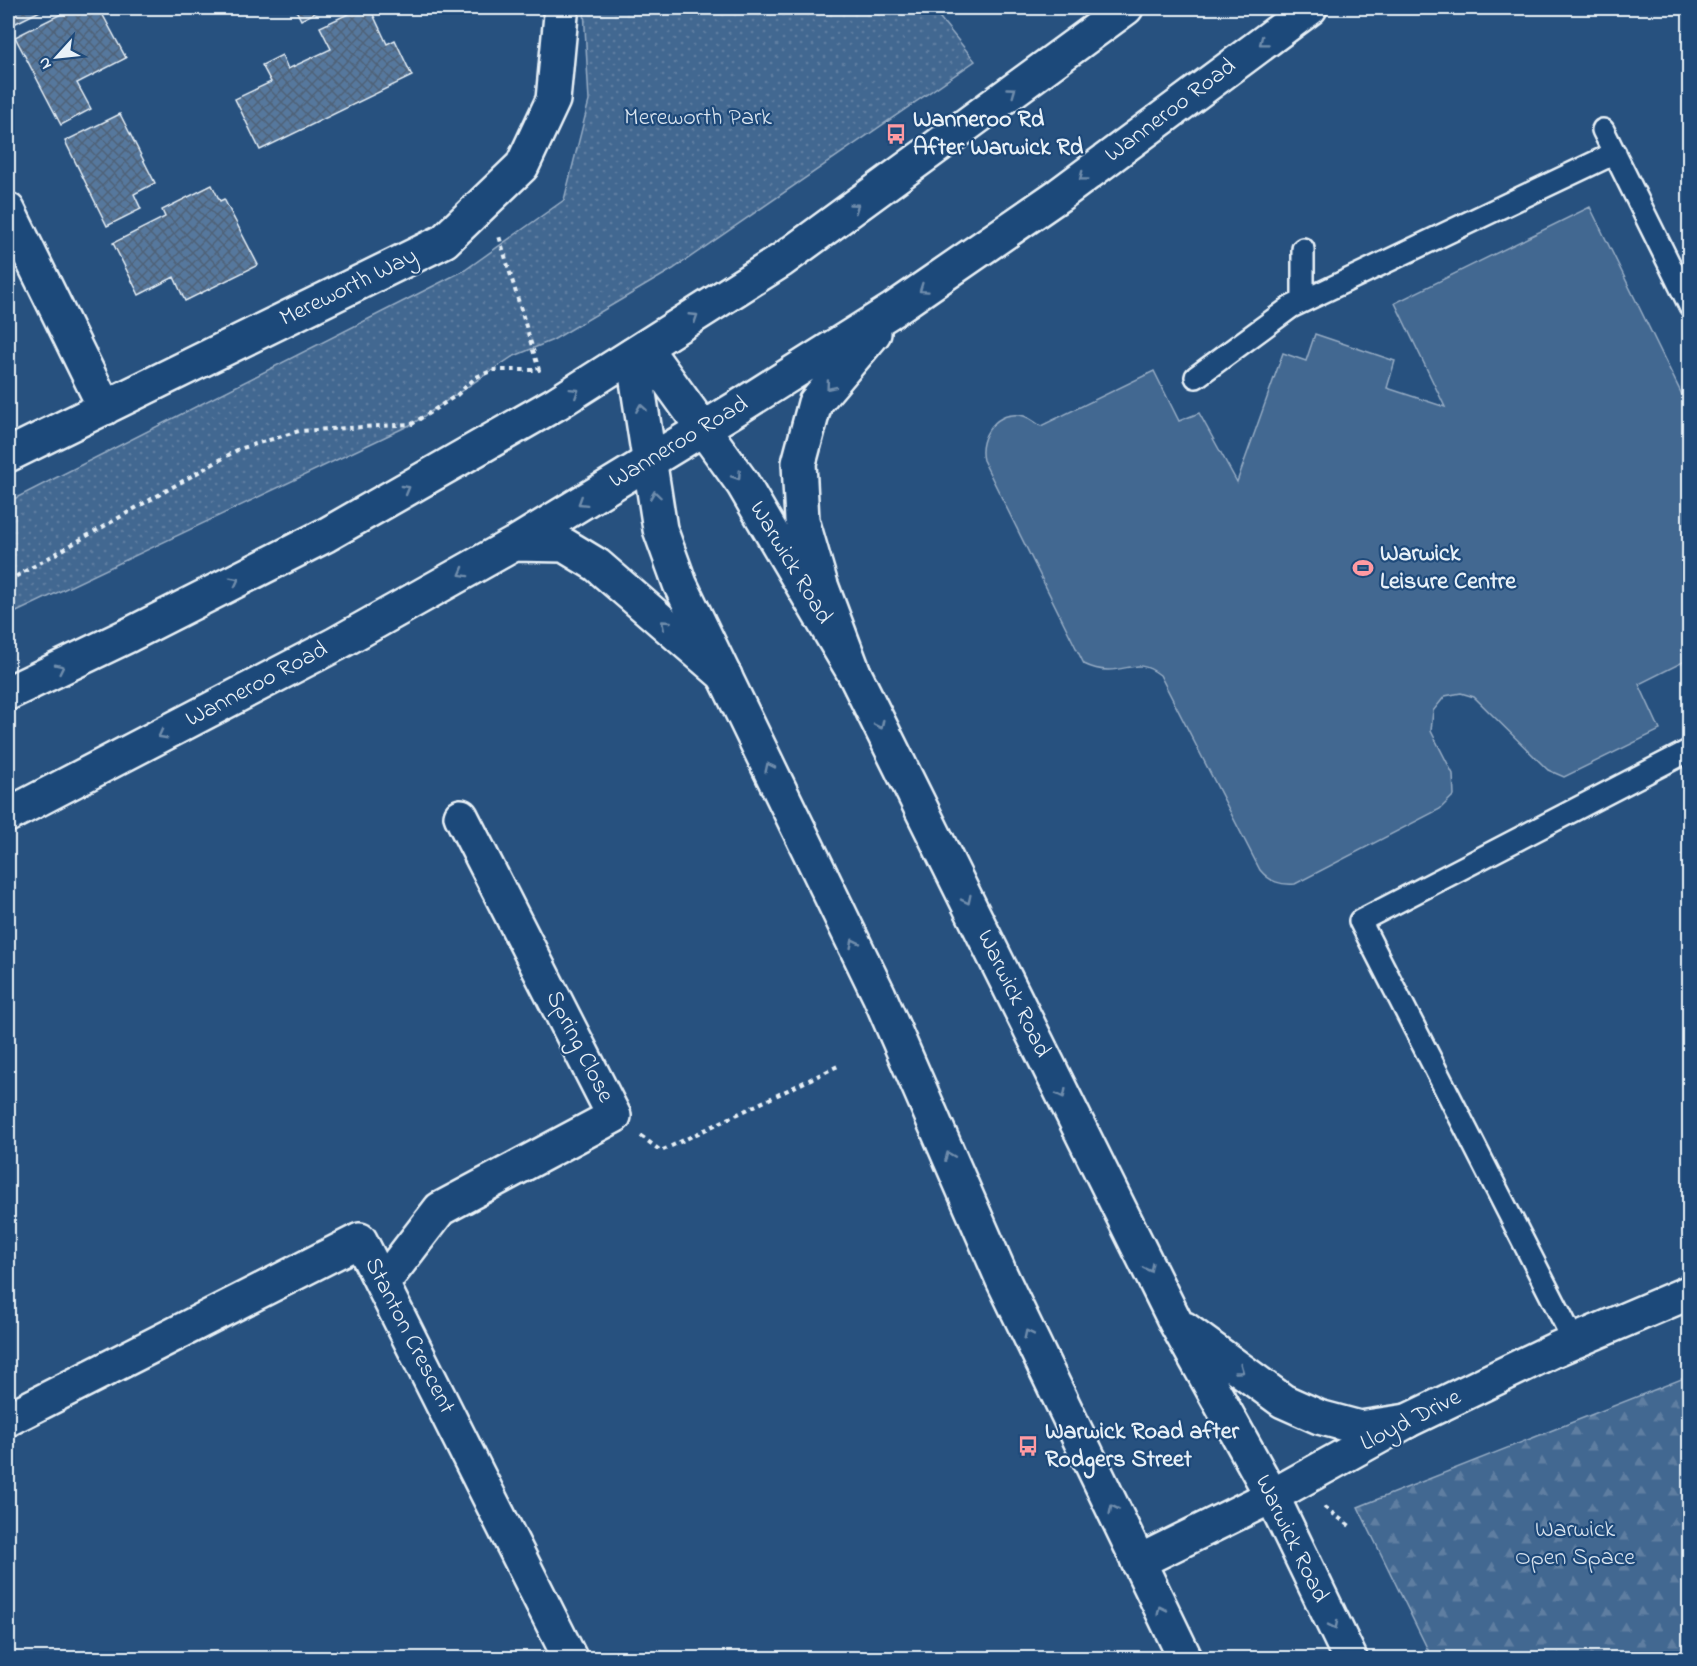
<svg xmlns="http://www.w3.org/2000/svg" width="1697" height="1666" font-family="'Indie Flower',sans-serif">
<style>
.green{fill:url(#green-dots);stroke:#96acc4;stroke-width:1.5}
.forest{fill:url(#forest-firs);stroke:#96acc4;stroke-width:1.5}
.pitch{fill:#436891;stroke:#96acc4;stroke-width:1.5}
.building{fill:url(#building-cross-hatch);stroke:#e8f1f8;stroke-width:1.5}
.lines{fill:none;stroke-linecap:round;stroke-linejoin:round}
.lane-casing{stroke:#e8f1f8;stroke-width:26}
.street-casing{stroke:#e8f1f8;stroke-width:38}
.primary-casing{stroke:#e8f1f8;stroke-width:38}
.highway-casing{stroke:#e8f1f8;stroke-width:38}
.path{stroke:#e8f1f8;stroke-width:4;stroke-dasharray:4.5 4.5;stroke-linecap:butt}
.lane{stroke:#1f4a7a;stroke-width:21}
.street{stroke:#1f4a7a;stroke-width:33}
.primary{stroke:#1f4a7a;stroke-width:33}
.highway{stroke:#1f4a7a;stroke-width:33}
.oneway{stroke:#6f8dac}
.labels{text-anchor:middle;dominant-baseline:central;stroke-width:4.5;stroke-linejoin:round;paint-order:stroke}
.street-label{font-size:24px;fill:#e8f1f8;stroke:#1f4a7a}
.park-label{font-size:24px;fill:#d8e3ee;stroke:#1f4a7a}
.poi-label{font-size:24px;font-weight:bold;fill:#e8f1f8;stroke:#1f4a7a;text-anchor:start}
</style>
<defs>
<pattern id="green-dots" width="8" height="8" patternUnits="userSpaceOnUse" patternTransform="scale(1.5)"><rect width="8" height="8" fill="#436891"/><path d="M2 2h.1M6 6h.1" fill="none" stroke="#5e7ea1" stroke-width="1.8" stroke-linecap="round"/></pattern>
<pattern id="forest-firs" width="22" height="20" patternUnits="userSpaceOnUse" patternTransform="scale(1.5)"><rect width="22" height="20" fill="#436891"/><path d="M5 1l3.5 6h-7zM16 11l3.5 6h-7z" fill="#5e7ea1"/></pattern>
<pattern id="building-cross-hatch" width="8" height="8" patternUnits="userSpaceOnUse" patternTransform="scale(1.5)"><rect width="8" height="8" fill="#57789d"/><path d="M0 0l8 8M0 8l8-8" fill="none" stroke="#4f6278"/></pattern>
</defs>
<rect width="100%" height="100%" fill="#27517f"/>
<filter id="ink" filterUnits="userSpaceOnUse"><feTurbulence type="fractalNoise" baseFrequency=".0167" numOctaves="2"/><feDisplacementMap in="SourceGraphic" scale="12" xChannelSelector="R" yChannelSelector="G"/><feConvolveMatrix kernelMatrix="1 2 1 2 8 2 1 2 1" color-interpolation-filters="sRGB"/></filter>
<g filter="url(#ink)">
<!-- green -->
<path class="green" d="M584,8H932L975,61L673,269L553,340L512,357L412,424L8,616V502L465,270L564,200L589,101Z"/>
<!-- forest -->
<path class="forest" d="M1689,1376V1658H1432L1358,1507Z"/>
<!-- pitch -->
<path class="pitch" d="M1590,207L1689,409V659L1639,684L1660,730L1564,777L1548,770L1474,697L1461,693L1445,696L1433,711L1431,731L1453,774L1454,795L1440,809L1295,884C1280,885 1270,882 1260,870L1160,675C1138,658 1131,670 1108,670C1099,670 1092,668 1084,664L983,460C977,437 998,408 1024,416C1030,418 1036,423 1041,426L1154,371L1179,421L1199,413L1237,482L1283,353L1306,361L1315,334L1395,361L1387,388L1445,407L1395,303Z"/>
<!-- building -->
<path class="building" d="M8,8H46L8,27Z
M73,8H99L126,58L77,83L91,109L61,125L15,37Z
M295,8H324L301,20Z
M361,8H370L387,44L395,40L412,76L260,150L235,99L271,82L262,65L282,55L288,69L331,49L320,27Z
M120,114L155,183L134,194L141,209L107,226L65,141Z
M212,185L220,201L224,199L258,265L185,301L174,277L139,295L113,243L165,217L162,210Z"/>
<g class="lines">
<!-- lane casing -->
<g class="lane-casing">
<path id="lane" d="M1603,130L1690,306
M1303,249V301
M1196,377L1291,307L1615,153
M1575,1343L1360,921L1690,750"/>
</g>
<!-- street casing -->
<g class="street-casing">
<path id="street" d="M8,210L105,408
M8,455L444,241L522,166L553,100L561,15L559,8
M383,1283L440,1209L614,1116L461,816
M8,1419L360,1240L570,1658
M1138,1562L1272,1496L1407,1421L1554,1350L1690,1292"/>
</g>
<!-- primary casing -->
<g class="primary-casing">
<path id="primary" d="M645,348L743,484L854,673L1176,1323L1272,1496L1350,1658
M633,355L660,529L680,584L879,995L1002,1278L1185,1658
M1185,1329L1283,1401L1319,1417L1360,1428L1407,1421"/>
</g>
<!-- highway casing -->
<g class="highway-casing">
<path id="highway" d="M514,544L564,545L597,565L725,676
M854,673L821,585L802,520L799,463L815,403L874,333
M8,693L129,635L326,535L557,403L782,260L1126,8
M8,815L336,644L514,544L737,408L894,309L1059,195L1310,8"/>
</g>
<!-- path -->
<path class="path" d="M8,581L239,449L299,431L412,424L457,395L476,377L494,370H539L499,236
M641,1136L661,1151L840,1065
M1324,1507L1350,1526"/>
<!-- lane -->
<use href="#lane" class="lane"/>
<!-- street -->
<use href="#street" class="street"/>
<!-- primary -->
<use href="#primary" class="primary"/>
<!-- highway -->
<use href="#highway" class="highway"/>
</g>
<!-- one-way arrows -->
<defs><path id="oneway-chevron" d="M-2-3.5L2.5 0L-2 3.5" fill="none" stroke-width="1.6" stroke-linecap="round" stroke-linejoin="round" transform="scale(1.5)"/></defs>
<g class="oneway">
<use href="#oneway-chevron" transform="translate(1263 42) rotate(143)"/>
<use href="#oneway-chevron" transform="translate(1012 91) rotate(-36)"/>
<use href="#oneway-chevron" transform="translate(1083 177) rotate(143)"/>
<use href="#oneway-chevron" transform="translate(855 207) rotate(-36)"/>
<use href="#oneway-chevron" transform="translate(923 289) rotate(145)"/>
<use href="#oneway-chevron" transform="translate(694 317) rotate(-33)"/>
<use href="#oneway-chevron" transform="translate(830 386) rotate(130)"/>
<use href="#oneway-chevron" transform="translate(575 392) rotate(-32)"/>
<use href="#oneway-chevron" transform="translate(641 408) rotate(-99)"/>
<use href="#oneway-chevron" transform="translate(737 476) rotate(56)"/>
<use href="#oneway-chevron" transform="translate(406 489) rotate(-30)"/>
<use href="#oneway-chevron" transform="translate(655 495) rotate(-98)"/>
<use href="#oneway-chevron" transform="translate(582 502) rotate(148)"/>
<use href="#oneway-chevron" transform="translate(463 573) rotate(151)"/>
<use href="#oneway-chevron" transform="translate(235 581) rotate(-27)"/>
<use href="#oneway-chevron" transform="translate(665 624) rotate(-139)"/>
<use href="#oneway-chevron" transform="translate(60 668) rotate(-26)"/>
<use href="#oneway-chevron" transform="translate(880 725) rotate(64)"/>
<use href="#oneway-chevron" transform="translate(162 735) rotate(152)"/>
<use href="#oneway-chevron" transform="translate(769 767) rotate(-116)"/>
<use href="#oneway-chevron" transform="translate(967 900) rotate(64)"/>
<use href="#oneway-chevron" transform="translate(854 943) rotate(-116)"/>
<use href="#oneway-chevron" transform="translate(1062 1094) rotate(64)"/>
<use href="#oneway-chevron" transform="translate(949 1156) rotate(-113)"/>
<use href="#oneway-chevron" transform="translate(1149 1268) rotate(64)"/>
<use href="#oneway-chevron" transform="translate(1028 1334) rotate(-116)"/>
<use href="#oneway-chevron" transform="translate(1240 1370) rotate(36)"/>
<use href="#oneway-chevron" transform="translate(1113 1509) rotate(-116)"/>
<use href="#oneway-chevron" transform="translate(1161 1610) rotate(-116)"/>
<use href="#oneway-chevron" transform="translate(1334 1625) rotate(64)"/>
</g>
</g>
<!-- icons -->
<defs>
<g id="bus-bare" transform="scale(1.62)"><path d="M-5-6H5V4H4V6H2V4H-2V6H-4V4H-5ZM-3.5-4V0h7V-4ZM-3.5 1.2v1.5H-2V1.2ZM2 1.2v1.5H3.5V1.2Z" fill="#ff9aa2" stroke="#1f4a7a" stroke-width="2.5" paint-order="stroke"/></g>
<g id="stadium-bare" transform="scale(1.62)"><path d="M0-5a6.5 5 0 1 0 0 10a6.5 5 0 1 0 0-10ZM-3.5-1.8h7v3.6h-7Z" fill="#ff9aa2" stroke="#1f4a7a" stroke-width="2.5" paint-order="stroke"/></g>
</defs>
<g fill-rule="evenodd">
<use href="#bus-bare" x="896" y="134"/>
<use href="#stadium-bare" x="1363" y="568"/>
<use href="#bus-bare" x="1028" y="1446"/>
</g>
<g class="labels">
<!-- street labels -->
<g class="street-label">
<text transform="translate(1171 111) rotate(-37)">Wanneroo Road</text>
<text transform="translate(349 288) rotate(-26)">Mereworth Way</text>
<text transform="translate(679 443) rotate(-31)">Wanneroo Road</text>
<text transform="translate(790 563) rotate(59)">Warwick Road</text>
<text transform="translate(257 685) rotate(-28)">Wanneroo Road</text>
<text transform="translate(1013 994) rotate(64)">Warwick Road</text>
<text transform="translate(579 1047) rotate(63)">Spring Close</text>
<text transform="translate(409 1336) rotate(63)">Stanton Crescent</text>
<text transform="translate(1411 1421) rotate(-27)">Lloyd Drive</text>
<text transform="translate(1291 1539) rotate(64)">Warwick Road</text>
</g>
<!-- park labels -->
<g class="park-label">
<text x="698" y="118">Mereworth Park</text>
<text x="1575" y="1530">Warwick<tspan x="1575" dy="28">Open Space</tspan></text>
</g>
<!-- poi labels -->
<g class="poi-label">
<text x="913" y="120">Wanneroo Rd<tspan x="913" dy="28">After Warwick Rd</tspan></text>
<text x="1380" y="554">Warwick<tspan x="1380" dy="28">Leisure Centre</tspan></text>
<text x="1045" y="1432">Warwick Road after<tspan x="1045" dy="28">Rodgers Street</tspan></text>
</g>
</g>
<!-- margin -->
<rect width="1697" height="1666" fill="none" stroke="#1f4a7a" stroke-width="30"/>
<rect x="15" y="15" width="1667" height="1636" fill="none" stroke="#e8f1f8" stroke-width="2" filter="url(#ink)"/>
<!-- north arrow -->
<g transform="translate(57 57) rotate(243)" stroke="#1f4a7a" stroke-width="4.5" paint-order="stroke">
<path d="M0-4.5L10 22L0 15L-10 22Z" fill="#e8f1f8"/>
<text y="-9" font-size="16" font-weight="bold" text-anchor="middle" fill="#e8f1f8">N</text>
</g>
</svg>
